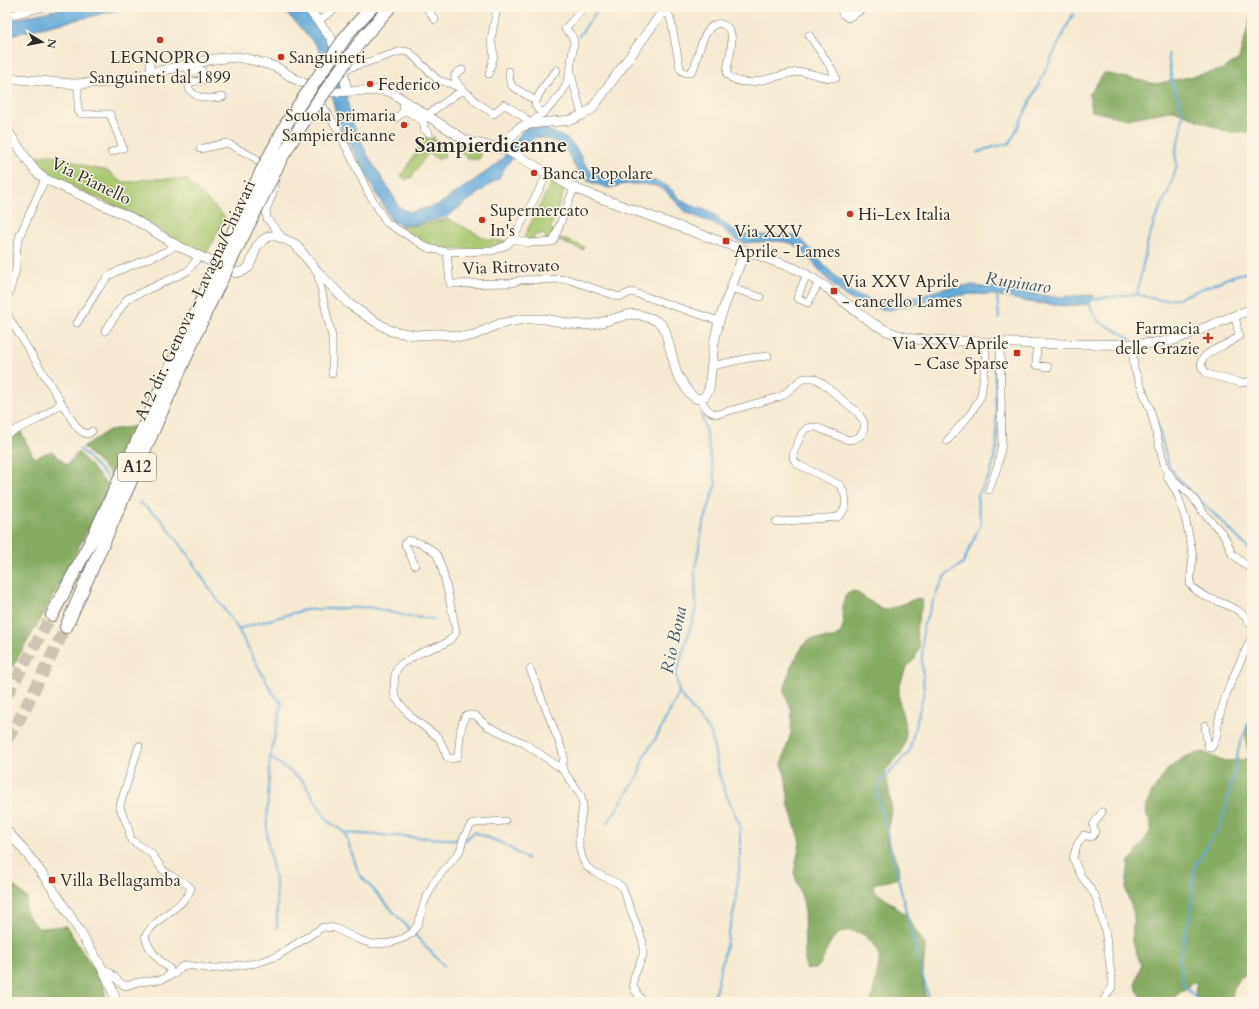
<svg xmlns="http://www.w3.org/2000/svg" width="1259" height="1009" font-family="Cardo,serif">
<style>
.green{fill:#a9c870;stroke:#6a7a4e}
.forest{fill:#86ac62;stroke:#586c46}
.water{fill:#64aada;stroke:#486a82}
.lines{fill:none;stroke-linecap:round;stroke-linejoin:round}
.stream{stroke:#64aada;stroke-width:2}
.highway-tunnel{stroke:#cdc4b1;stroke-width:12;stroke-dasharray:12 6;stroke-linecap:butt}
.street-casing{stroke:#726e65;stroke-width:8}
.secondary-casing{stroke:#726e65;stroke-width:10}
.highway-casing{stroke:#726e65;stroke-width:14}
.street{stroke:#fff;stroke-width:7}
.secondary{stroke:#fff;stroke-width:9}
.highway{stroke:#fff;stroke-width:12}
.highway-bridge-casing{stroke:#726e65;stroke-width:14;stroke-linecap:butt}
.highway-bridge{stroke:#fff;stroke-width:12}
.poi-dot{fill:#c8321e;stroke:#fcf5e5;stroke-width:1.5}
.labels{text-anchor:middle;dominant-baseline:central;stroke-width:3;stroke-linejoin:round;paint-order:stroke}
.shield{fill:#fcf5e5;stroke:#6a6863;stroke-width:1}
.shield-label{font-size:16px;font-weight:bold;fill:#2b2b2b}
.poi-label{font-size:17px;fill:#2b2b2b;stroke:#fcf5e5;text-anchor:start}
.street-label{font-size:17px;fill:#2b2b2b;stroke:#fcf5e5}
.water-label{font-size:18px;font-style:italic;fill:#3f5768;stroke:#fcf5e5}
.district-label{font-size:21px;font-weight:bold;fill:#2b2b2b;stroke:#fcf5e5}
</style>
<rect width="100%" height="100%" fill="#fcf5e5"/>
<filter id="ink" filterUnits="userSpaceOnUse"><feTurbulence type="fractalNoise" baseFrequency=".025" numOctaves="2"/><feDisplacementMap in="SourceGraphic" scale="8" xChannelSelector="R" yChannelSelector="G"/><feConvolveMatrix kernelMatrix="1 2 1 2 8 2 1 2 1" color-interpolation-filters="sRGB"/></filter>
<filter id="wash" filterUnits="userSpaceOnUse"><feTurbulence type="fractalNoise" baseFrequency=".012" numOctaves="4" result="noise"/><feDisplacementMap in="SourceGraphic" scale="16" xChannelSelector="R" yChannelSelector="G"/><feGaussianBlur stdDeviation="0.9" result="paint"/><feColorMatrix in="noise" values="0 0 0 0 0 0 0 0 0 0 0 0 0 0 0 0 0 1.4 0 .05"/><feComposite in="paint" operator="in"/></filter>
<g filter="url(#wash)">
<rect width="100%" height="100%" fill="#f6ead2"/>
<!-- green -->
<path class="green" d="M426,137L431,140L432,137H434L436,141L435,143L445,149L444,159L441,157L439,160L428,153L411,178L409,177L407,180L401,176Z
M454,140L479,151L481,156L480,158C470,164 455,150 454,140Z
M47,155C63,155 74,162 88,167C94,169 103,168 109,172C113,174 115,179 121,181C130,184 139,180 148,179C161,178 174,179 188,180L191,185L225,217L207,253L179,241L133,214L71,186L41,171L36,166L32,158Z
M552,181L565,188L550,229L554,230L550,240H546L545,234L534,235V241L524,237Z
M448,219L475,233L490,240L507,241L492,249L440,248L432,246L400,227L414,226Z
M560,238L584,247L583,250L559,241Z"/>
<!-- forest -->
<path class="forest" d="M1252,11V132H1227L1174,110L1128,119L1092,111L1089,95L1104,73L1156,84L1221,70L1239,59Z
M138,426L114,478L83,447L109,430Z
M21,432L34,458L52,451L67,465L78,452L105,482L111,485L46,610L7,676V439Z
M853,591L858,593L881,609L887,610L918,598L923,600L916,630L919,647L915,659L906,668L899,687V700L906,730L905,742L901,753L885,771C887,782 890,794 891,805C891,815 886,834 888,842C890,852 903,863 899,874C895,884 880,880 872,885L874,890L906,915L925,945V950L922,976L926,1002H871C874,991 876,980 878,969C880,958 880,955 874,946C866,931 845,924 833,939C826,946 825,959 819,966C816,970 811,969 807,969L805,964L804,904L794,873L800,842L789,806L786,780L782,763L791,732L792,711L784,692L791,666L804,644L807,641L812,639L834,638L841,632L844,622L842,612L845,596L848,592Z
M1252,708V972C1234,979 1235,984 1231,1002H1196L1195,992L1197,982L1191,984L1168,1002H1145L1137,990L1136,982L1141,965L1132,940L1134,914L1127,894L1126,888L1129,861L1134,856L1151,830V823L1147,817L1146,807L1152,792L1169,768L1186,756L1203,752L1222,761L1242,760L1250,757L1247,746L1246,735Z
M7,881C12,885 25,894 27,899C27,902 24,906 25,909C25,914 35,925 39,928L66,926L104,985L106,1002H7Z"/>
<!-- water -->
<path class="water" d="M68,7H131L7,36V21Z
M281,7H302L322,31L328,43L347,98L350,117L368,156L395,199L398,206L405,210L411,212L438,205L492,168L502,159L525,128L542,127L569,140L576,148L585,164L593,174L607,179H646L660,182L670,188L681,200L690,205L711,212L734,231L743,234L752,235L797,236L805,243L823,264L854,294L879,303H886L951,287L974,285L981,287H996L1029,293L1056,297L1093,295L1094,299L1089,304L1064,306L1027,302L997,295L972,294L944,297L923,303L889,310L880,309L856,302L845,296L828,280L801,249L791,243L778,241L743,243L736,240L720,227L686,212L665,191L656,186L642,184H625L609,188L587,181L576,169L567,151L562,145L551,140L536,137L518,151L505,167L499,178L448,216L414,225H400L391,220L339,124L333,102L330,78L317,46Z"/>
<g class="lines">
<!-- stream -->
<path class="stream" d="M579,36L600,7
M977,153L986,149L1010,143L1073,14
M997,294L999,319
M1137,294L1148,240L1156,217L1168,192L1177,166L1175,153L1181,134L1183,111L1172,84L1168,54
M1093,299L1137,294L1159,300L1179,298L1233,276L1244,273L1252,275
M1088,302L1097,320L1131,339
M701,413L705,428L716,484L702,529L695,571L696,609L676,675L679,693L711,733L719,774L726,794L740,825V861L735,906L713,1002
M1157,421L1169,466L1177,477L1189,489
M80,449L107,477
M1194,494L1252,552
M139,502L159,517L187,553L207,585L238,629L272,692L282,703L270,757L303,781L328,821L345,833L462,840
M238,629L304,610L369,607L410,617L434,619
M270,757L267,819V837L276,886L277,907V928
M607,824L638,776L644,756L656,738L679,693
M345,833L359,874L411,931
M466,840L474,832L504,844L527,859
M414,934L445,967
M930,1002L916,952L877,792L882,780L909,752L924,692L922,662L923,627L936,594L945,576L963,563L981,523L977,497L991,472L997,447L994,350
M1199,1002L1182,983L1179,959L1191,910L1193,869L1221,824L1228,800L1239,747L1252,713"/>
</g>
</g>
<g filter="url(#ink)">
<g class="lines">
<!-- highway-tunnel -->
<path class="highway-tunnel" d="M7,695L52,615
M7,739L18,722L66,627"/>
<!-- street casing -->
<g class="street-casing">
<path id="street" d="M426,7L435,20
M663,12L669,15L671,21L680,68C683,74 690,75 694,68C698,56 705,16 724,25C728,27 730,30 731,34C734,47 727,61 727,74C744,94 780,71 802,72C814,73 824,79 836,78L832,69L809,35
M7,16L44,7
M318,21L338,7
M149,56L151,73
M185,66L190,72L202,70L203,80L191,82L189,85V89C197,100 210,99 223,97
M343,70L402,51L409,52L438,80L454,85L470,95L476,102L494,114L504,104L524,117L529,124C542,114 558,102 565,87C570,77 571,66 572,56C574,42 577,39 565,29L584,7
M509,71C509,77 509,82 513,87L536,101
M571,72L573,82L582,115
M489,74L494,55L491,40L496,13L499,7
M78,84V110L80,113L82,114H110L123,148L111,152
M320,96L324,108L337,128L369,194L387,223L428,248L447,252L450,284L512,283L520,280L567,279L619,297L632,292L719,321
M404,109L424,122V129L429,133
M542,114L535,105C538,92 548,80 557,70
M427,115L462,90V89C456,81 449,75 462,70
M396,118L404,111L403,106
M200,149L227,143L255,158L265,169
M275,178L273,193L266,210L267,219L284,239
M513,239L548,173
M447,252L492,251L507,245L513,239L528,243L553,242L574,188
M317,271L332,337V374
M807,274L797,298L808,303L819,282
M731,288L760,297
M7,300L16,269L17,246L20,235L45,179
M7,310L9,318L14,326L74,423C77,428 81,433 88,434L92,431
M1235,316L1239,336C1229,347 1186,353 1207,374L1241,383L1252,381
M77,323L99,288L109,276L120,270L167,251L176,245
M105,331L127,299L188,271L199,256
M1037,344L1036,365L1048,367
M1132,344L1134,368L1151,412L1165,468L1173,479L1192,496L1202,511L1222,533L1227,541L1232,554L1252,570
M712,366L749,358L768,356
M701,399C706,408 708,413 718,414L782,396L802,379L807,378H814L821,382L858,413L864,422V430L860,436L854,439L848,440L816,427L807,428L802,433L794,451L793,458L797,464L840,485C847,496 849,508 838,517L776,522
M7,434L39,419L62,403
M947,441L971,413L981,396L985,366L986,342
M1167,477L1177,493L1185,518L1188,531L1193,555L1190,584C1202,600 1224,601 1240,612C1245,616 1249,622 1252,627
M989,490L998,465L1002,443L1000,343
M415,565L405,544L408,540C418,542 429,546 436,554C443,562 452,613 455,626L456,633L451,639L444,644L422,652L399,665L395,674L394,688L395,697L410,716L439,738L447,757L450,759L456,758L458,755C460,742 459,726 466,715H475L487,726L524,743L562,769L581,795L583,805L579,833V845L582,858L587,867L594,872L617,883L622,887L643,942V955L634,977L633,985L635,990L643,1002
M530,669L560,744L564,757L562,769
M1205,725C1206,731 1206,743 1209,748H1211C1218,740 1217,728 1219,718C1226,690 1239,664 1252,637
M139,746L120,805L121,811L128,826L131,840L151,853L163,870L171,876L187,884L191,888C187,906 154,917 145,937C149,950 159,961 170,969L169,975
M1102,812L1093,825L1095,832L1093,836L1090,837L1084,835L1077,845L1073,858L1081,876L1095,895L1105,930L1112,980V987L1102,1002
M103,970C114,971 116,983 126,986L138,982L160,980L176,973L181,967L186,965L207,968L210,969L257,963L277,956L323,927L335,928L357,939L372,944L390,943L404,938L412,933L418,924L424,903L434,882L460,851L463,839L470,826L474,823L505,821"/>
</g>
<!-- secondary casing -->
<g class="secondary-casing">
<path id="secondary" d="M307,7L331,38L343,70L347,91
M841,7L843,13L848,17L864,7
M7,78L73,84L110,82L214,59L237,57L252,60L276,67L295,79L318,90L329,92L384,90L391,92L465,140L475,143L507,150L574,188L592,195L796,269C807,274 817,281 827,288C856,310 875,332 913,339C971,342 1028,344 1086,344C1115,344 1145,346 1174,340L1252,309
M7,130L35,171L45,179L132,218L176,245L236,273L243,271L249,267L257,246L264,239L270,236H276L284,239L295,244L317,271L349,304L373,320L391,331L414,335L439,334L464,337L474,335L499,324L524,319H545L571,324L584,325L595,324L630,314L640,315L653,319L661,324L665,330L677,374L689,393L695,398L701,399L705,396L709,390L714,343L719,321L745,250
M501,148L519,128L529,124L571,120L582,115L591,110L666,7
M7,831C39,865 59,898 83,937C96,958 110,978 116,1002"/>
</g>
<!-- highway casing -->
<g class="highway-casing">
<path id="highway" d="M52,615L94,535L200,304
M66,627L208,307"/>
</g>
<!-- street -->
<use href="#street" class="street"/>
<!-- secondary -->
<use href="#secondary" class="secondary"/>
<!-- highway -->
<use href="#highway" class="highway"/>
<!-- highway-bridge casing -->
<g class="highway-bridge-casing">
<path id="highway-bridge" d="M200,304L263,168L288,121L349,32L372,7
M208,307L281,159L302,124L362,39L390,7"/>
</g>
<!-- highway-bridge -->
<use href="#highway-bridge" class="highway-bridge"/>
</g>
</g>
<!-- markers -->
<g class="poi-dot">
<circle cx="160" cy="40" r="4"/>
<circle cx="281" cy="57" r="4"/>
<circle cx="370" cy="84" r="4"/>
<circle cx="404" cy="125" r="4"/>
<circle cx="534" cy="173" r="4"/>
<circle cx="850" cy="214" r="4"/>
<circle cx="482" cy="220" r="4"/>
<rect x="722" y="237" width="8" height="8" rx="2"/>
<rect x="830" y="287" width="8" height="8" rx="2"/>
<path d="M1206 332h4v4h4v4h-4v4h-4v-4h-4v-4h4z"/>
<rect x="1013" y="349" width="8" height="8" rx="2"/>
<rect x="48" y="876" width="8" height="8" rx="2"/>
</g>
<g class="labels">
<!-- shield labels -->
<rect class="shield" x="118" y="453" width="38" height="28" rx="3"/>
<g class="shield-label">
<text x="137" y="467">A12</text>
</g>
<!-- poi labels -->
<g class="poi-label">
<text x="160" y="57" text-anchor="middle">LEGNOPRO<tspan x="160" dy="20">Sanguineti dal 1899</tspan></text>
<text x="289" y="57">Sanguineti</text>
<text x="378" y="84">Federico</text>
<text x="396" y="115" text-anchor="end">Scuola primaria<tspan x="396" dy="20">Sampierdicanne</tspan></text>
<text x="542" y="173">Banca Popolare</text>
<text x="490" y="210">Supermercato<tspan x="490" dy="20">In's</tspan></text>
<text x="858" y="214">Hi-Lex Italia</text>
<text x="734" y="231">Via XXV<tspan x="734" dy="20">Aprile - Lames</tspan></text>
<text x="842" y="281">Via XXV Aprile<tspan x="842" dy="20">- cancello Lames</tspan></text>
<text x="1200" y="328" text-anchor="end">Farmacia<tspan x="1200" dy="20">delle Grazie</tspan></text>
<text x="1009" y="343" text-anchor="end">Via XXV Aprile<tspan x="1009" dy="20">- Case Sparse</tspan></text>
<text x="60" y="880">Villa Bellagamba</text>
</g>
<!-- street labels -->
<g class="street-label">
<text transform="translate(91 181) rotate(26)">Via Pianello</text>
<text transform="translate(511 267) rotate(-2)">Via Ritrovato</text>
<text transform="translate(195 300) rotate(-65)">A12 dir. Genova - Lavagna/Chiavari</text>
</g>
<!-- water labels -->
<g class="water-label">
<text transform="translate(1018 283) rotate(8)">Rupinaro</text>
<text transform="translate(674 640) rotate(-78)">Rio Bona</text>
</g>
<!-- district labels -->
<g class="district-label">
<text x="491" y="145">Sampierdicanne</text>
</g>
</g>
<!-- margin -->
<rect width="1259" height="1009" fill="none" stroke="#fcf5e5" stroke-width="24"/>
<!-- north arrow -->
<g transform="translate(42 42) rotate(100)" stroke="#fcf5e5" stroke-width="3" paint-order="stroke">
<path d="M0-3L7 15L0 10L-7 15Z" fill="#2b2b2b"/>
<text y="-6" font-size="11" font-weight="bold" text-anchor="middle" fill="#2b2b2b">N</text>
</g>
</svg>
